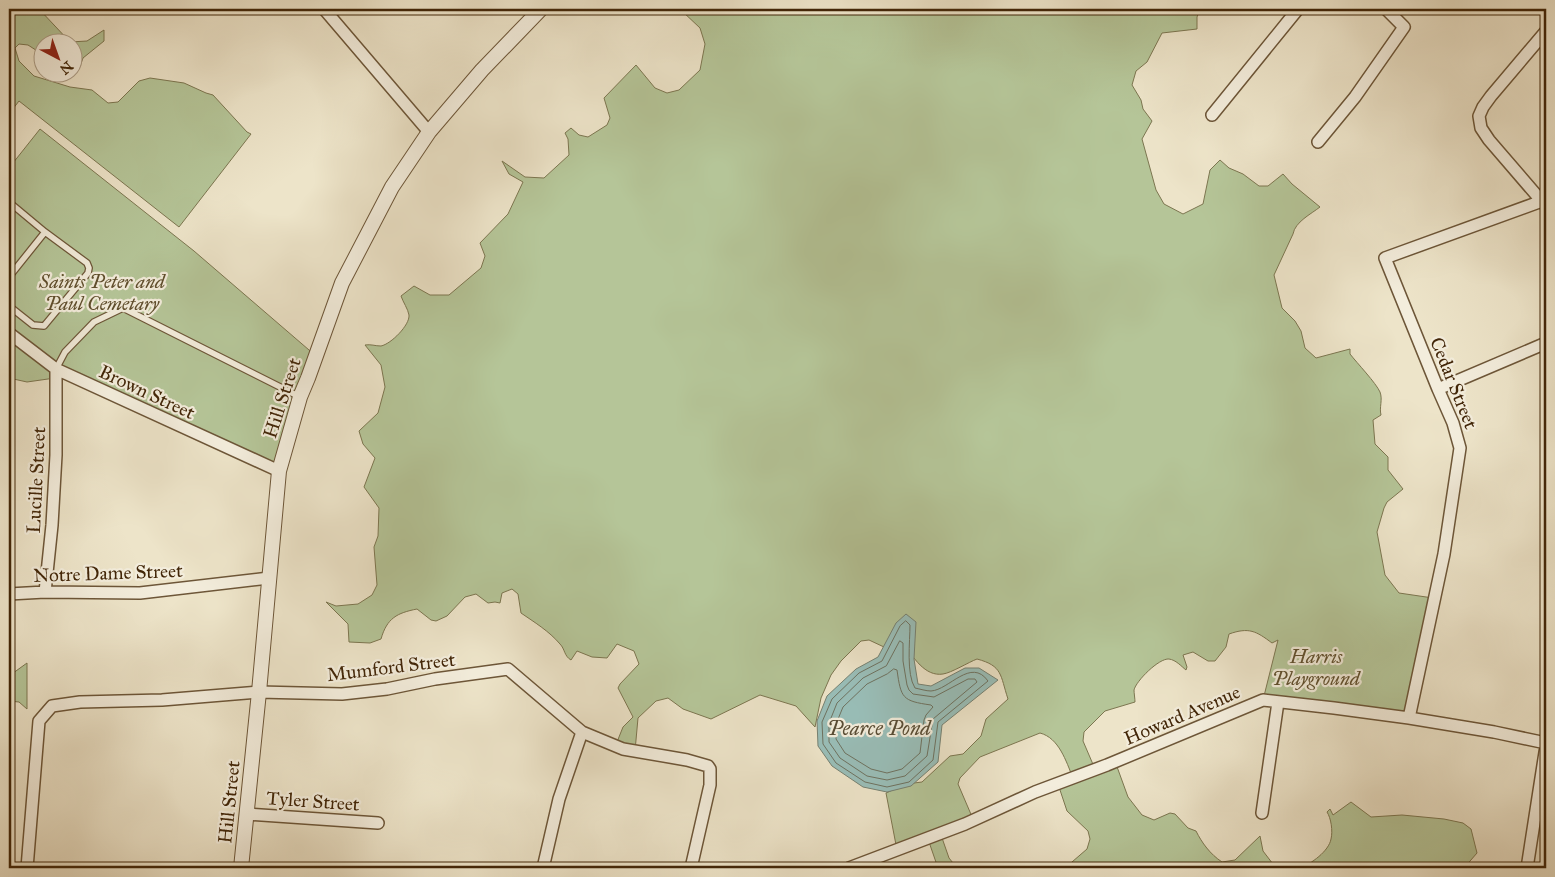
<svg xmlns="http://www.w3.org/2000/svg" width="1555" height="877" font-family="'IM FELL Great Primer',serif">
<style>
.green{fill:#b5c598;stroke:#7c7650}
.water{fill:#99beb8;stroke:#768172}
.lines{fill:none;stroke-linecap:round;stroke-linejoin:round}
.shore{stroke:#6e7260;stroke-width:1}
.service-casing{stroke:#6d5638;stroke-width:8}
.minor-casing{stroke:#6d5638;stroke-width:14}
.tertiary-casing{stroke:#6d5638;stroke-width:16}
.service{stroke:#f3eddc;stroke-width:5.5}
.minor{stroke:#f3eddc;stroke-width:11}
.tertiary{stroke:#f3eddc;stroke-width:14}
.labels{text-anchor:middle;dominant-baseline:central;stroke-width:4.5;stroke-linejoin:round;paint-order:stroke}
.park-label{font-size:19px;font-style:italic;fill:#5f4e2c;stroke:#f3eddc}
.street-label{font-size:19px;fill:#422608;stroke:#f3eddc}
.water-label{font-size:20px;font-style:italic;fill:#584c34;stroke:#f3eddc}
</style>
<rect width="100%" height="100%" fill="#ede4c9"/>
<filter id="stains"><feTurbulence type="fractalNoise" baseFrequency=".004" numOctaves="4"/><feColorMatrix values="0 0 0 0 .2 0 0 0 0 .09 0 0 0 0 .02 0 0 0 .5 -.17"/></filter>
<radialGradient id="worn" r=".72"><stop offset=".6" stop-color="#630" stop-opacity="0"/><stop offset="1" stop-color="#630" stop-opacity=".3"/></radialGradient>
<!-- green -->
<path class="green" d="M9,9H39L70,42L87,41L104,30V41L83,58L79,69L73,66L72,42H42V54L28,45L19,44L15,48L19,61L34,76L70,87L92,90L108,103L118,102L139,81L150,78L184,83L206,93L213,95L247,132L251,134L179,227L19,101L9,114Z
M687,9H1200L1197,17V29L1162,33L1147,62L1136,71L1132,85L1141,100L1143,109L1152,121L1142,139L1156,190L1164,204L1183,214L1203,204L1210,170L1220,160L1229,168L1243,174L1259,186H1268L1283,174L1292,184L1320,207C1311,214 1295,222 1293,234L1274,275L1282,308L1295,321L1301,331L1305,348L1316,358L1350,349V354C1357,363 1376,383 1380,392C1383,400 1379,407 1381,415L1373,420L1375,444L1388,457V470L1403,489L1387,502L1384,508L1377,532L1385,575L1399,593L1433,598L1409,718L1263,700L1278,640L1272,643C1256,631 1249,627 1229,634L1226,647L1215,661H1208L1193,652L1183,655L1187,667L1186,670C1181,666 1176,660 1169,659C1159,658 1136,681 1134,690C1134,693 1135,699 1135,702L1105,711L1084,732L1083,741L1095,769L1116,764L1128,797L1142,815L1154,820L1170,813L1175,814L1188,828L1196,831C1202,843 1210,854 1222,862L1235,860L1260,836L1263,851L1276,868H1065L1087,849L1090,839L1088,831L1067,811L1059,787L1073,778C1066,761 1059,738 1040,733L980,757L960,778L958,784L973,819L941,835L949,858L957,868H938L929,842L897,850L886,793L906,784L922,782L950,756L963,754L981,736L986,719L1008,699C1000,675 1003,666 977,659C969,662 951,673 943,674C925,677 913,657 904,644L884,647L869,640L861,641L841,661L831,675L821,698L815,727L796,706L760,695L711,719L683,709L668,698L656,701L638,718L635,751L615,747L623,727L633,717L618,688L620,684L639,664L634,651L617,644L607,658L592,657L577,651L571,660C564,656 565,649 560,644C549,631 534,622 521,613L518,594L512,589L502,593L500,603L495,602L488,603L476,594L465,597L447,616L436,621L431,620L417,609C397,613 387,618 381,639L370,643L349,642L348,624L326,602L336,606L358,604L372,595L377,585L374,547L378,536L379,508L364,487L375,458L363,444L359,431L378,413L385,387L381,365L365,345C371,344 375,346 381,346C391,344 410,325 409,315C408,309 403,302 401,296L414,286L430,295H449L481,268L485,256L480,243L508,214L523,182L509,174L502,161L525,177L544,178L569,155L568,139L565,133L571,128L579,135L588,137L607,125L610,118L604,98L636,65L655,88L667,93L679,90L700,70L705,44L700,28L682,11Z
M40,129L194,251L316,356L279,471L56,369L55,378L27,382L9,378V168Z
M27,663V709L19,702L9,701V676Z
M1351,802L1371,817L1402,815L1444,819L1463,823L1471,829L1477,853L1464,868H1300C1311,864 1329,851 1331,839C1333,831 1331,818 1327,812L1330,809L1333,815Z"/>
<!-- water -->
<path class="water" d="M906,614L916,622L914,659L918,684L931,686L965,668H979L998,680L942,725L938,762L911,786L887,792L863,787L832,766L818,746L817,721L827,696L856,669L878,657L896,623Z"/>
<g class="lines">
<!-- shore -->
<path class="shore" d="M906,621L910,625C910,641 906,674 915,688C920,689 926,691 931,691C949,690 971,657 988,681L938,722L933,760L909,782L887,787L865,782L836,763L823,744L822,722L832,699L859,673L882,661L900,626Z
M900,641L903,643V661L907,685L909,690L913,694L934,697L968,679H975L977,682L933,719L927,756L905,776L887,780L867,776L840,758L829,742V723L837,703L863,678L886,666Z
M894,669L897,670C901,698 902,701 931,705L933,707L926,715L924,720L920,753L902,769L887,773L871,769L845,753L836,739V724L843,707L867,684L887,674Z"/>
<!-- service casing -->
<g class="service-casing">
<path id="service" d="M9,202L45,232L87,263L89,268L88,273L44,326L33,325L9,306
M9,277L45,232
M56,369L65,352L94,322L123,308L300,397"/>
</g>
<!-- minor casing -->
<g class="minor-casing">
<path id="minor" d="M324,9L429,132
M1212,115L1298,9
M1318,142L1355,97L1404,27L1386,9
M1545,205L1489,140L1481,128L1479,116L1483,107L1491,96L1546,31
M9,333L56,369L279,471
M1438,389L1546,343
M45,592L52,525L56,455V369
M9,594L45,592L140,593L269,578
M1409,718L1444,554L1460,448L1453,423L1438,389L1385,258L1542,201
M1262,813L1278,702
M247,814L378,823
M27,868L39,721L52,706L80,702L162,700L259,692L342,694L387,689L435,679L508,669L582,732L623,749L687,760L708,766L710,769V785L691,868
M543,868L559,799L582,732
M849,868L965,824L1035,792L1107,765L1263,700L1334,708L1409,718L1494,732L1546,743
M1527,868L1546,746"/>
</g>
<!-- tertiary casing -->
<g class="tertiary-casing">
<path id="tertiary" d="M241,868L259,692L279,471L300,397L308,378L342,283L392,187L429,132L482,70L541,9"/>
</g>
<!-- service -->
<use href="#service" class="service"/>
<!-- minor -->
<use href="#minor" class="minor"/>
<!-- tertiary -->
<use href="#tertiary" class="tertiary"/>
</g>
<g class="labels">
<!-- park labels -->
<g class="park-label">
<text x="102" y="281">Saints Peter and<tspan x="102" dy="22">Paul Cemetary</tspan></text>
<text x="1316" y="656">Harris<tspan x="1316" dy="22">Playground</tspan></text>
</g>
<!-- street labels -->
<g class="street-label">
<text transform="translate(1454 383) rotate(68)">Cedar Street</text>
<text transform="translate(147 392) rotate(25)">Brown Street</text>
<text transform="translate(282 398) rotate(-72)">Hill Street</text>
<text transform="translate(36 480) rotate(-87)">Lucille Street</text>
<text transform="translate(108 573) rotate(-2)">Notre Dame Street</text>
<text transform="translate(391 667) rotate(-7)">Mumford Street</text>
<text transform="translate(1182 715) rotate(-23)">Howard Avenue</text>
<text transform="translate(313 801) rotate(4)">Tyler Street</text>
<text transform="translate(229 802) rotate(-84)">Hill Street</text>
</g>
<!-- water labels -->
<g class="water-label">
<text x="879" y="728">Pearce Pond</text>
</g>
</g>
<!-- margin -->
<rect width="1555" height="877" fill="none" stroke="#ede4c9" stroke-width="30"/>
<rect x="10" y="10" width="1535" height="857" fill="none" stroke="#422608" stroke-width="2.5"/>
<rect x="15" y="15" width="1525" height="847" fill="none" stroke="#422608"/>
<!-- north arrow -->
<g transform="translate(58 58) rotate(139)"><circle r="24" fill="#f3eddc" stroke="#ac9d87"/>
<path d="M0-4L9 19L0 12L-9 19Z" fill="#8f2418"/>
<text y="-8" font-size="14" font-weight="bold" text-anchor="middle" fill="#422608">N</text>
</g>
<rect width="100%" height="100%" filter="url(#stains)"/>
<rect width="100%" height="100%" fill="url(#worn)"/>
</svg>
